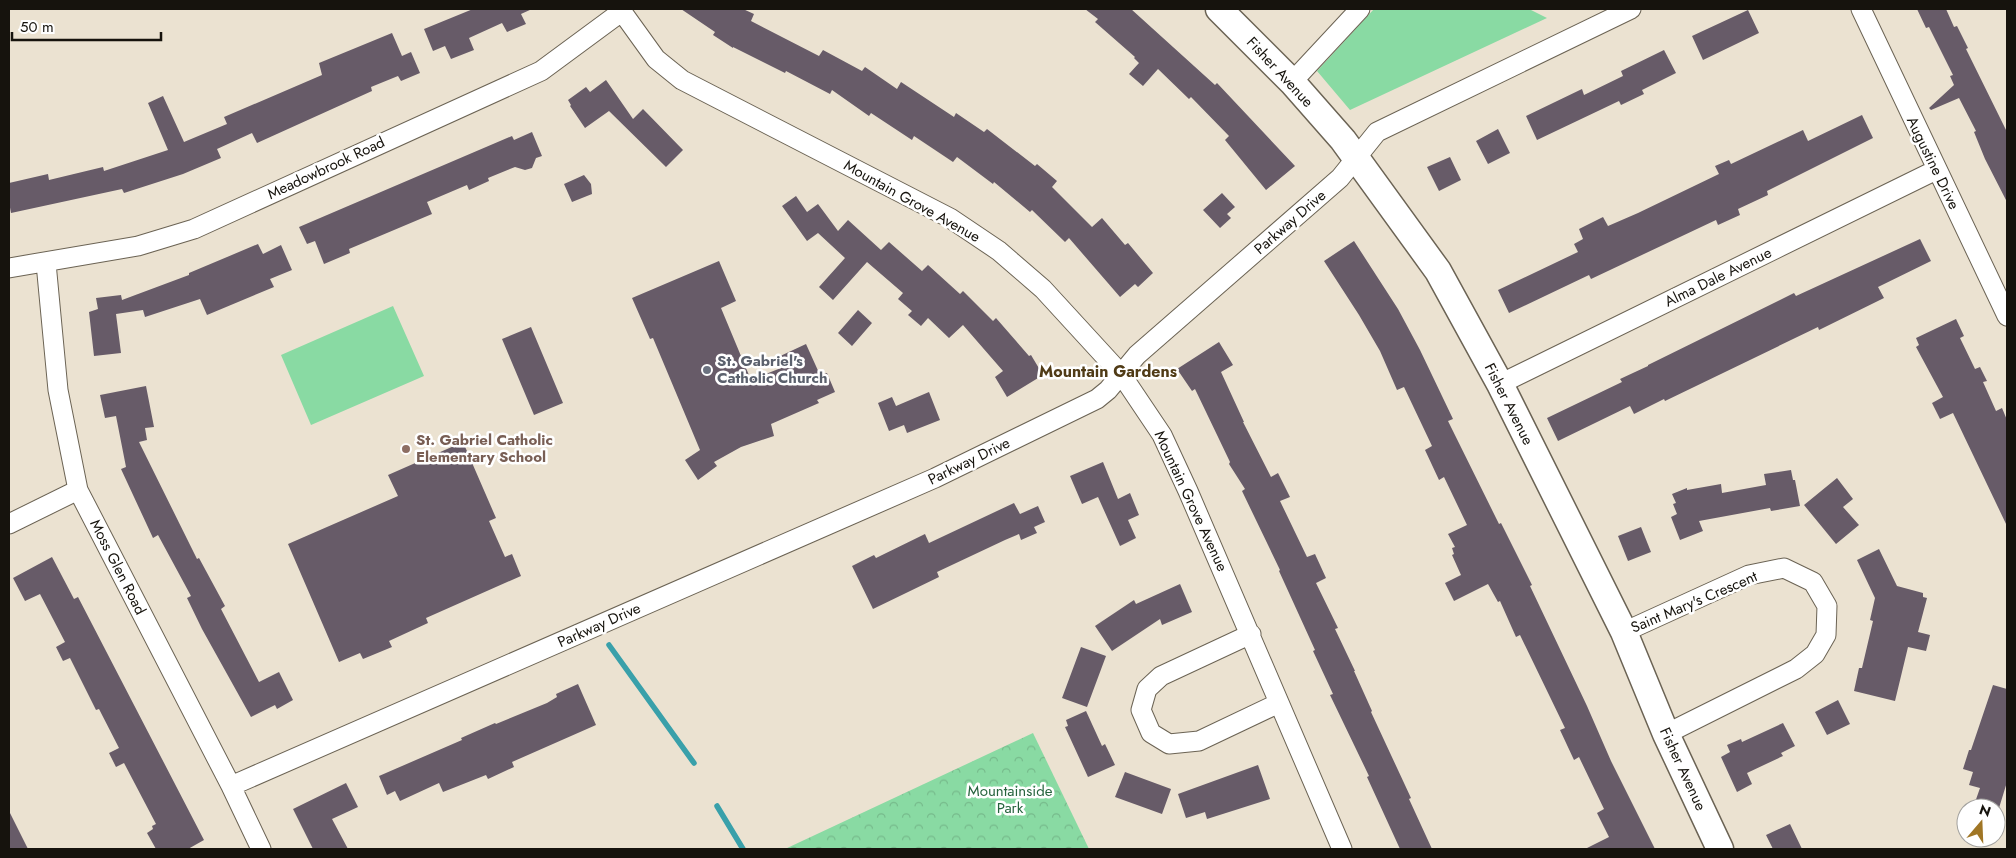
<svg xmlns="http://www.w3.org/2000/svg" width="2016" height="858" font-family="Jost,sans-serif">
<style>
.grass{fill:#89daa3}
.park{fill:url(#park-crowns)}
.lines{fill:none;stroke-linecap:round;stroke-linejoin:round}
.stream{stroke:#39a0aa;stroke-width:5.5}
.building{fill:#675b68}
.street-casing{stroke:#6b6354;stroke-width:21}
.secondary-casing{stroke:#6b6354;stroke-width:29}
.street{stroke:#fff;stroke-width:19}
.secondary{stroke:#fff;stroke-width:26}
.worship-dot{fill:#6b7280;stroke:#fff;stroke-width:2}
.education-dot{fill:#8d6e63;stroke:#fff;stroke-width:2}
.labels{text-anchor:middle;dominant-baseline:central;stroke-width:5;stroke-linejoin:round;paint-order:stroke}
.street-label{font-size:15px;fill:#16130d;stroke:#fff}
.worship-label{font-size:15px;font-weight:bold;fill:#5b616d;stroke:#fff;text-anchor:start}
.education-label{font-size:15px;font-weight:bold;fill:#785e54;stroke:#fff;text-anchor:start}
.park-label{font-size:15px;fill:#27643e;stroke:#fff}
.neighbourhood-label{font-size:16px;font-weight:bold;fill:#503b16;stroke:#fff}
</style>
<defs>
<pattern id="park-crowns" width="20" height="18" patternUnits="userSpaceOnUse" patternTransform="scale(1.25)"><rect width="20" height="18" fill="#89daa3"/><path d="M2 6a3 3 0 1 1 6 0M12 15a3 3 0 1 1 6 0" fill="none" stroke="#76ba8b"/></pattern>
</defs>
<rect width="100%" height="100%" fill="#ebe2d1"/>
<!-- grass -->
<path class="grass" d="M1374,9H1529L1547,18L1350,110L1317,71Z
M393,306L424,376L311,425L281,355Z"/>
<!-- park -->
<path class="park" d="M1033,733L1089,849H785Z"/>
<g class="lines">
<!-- stream -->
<path class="stream" d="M609,645L694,763
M717,806L743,849"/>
</g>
<!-- building -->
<path class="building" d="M473,9H532L521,14L526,24L507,32L502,23L469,38L474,50L451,59L445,46L433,51L424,29Z
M681,9H743L754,14L751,21L819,56L823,50L862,71L865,67L897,89L901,82L954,117L956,113L984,132L987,129L1035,166L1037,164L1057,181L1052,187L1092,227L1102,218L1125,245L1128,243L1153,273L1138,287L1135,284L1120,297L1069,238L1065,242L1032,210L1030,212L994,182L993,184L957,157L953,162L914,136L912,140L871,113L869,116L832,90L830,94L786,71L785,73L733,47V48L713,35L715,32Z
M1085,9H1131L1215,85L1217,83L1295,166L1266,190L1225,140L1229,136L1191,97L1189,99L1158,69L1143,86L1129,74L1139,63L1134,58L1135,57L1095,22L1098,19Z
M1917,9H1946L1954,27L1957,26L1968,48L1966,49L2007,132V202L1985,159L1974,132L1976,131L1959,98L1931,110L1929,108L1954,85L1950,76L1953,75L1929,27L1926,28Z
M1748,10L1759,33L1703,60L1692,36Z
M392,33L402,56L411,52L420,73L401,81L398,76L371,87L372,91L257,143L252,133L217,149L221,158L183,174L124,193L122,189L11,213L9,202V183L48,174L49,180L103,167L104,171L168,150L148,103L163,96L184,142L227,124L224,117L322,75L319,63Z
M1664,50L1676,73L1642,90L1644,94L1621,105L1619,101L1537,140L1526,116L1582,89L1584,95L1623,76L1621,71Z
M606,80L633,119L643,109L683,150L666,167L609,111L585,128L570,106L571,105L568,100L586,87L590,92Z
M1862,115L1873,138L1767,191L1768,195L1738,209L1740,215L1718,225L1716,220L1591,279L1589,275L1509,313L1498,290L1578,252L1574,244L1583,239L1579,229L1603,217L1608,226L1638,213L1719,174L1715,166L1729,160L1731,164L1803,130L1808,141Z
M1498,129L1510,153L1488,164L1476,141Z
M532,132L542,156L536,158L532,168L525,170L515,167L488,178L489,181L469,190L467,185L427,202L432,214L349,249L350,253L324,264L315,241L307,244L299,227L512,136L514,140Z
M1450,157L1461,180L1439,191L1427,167Z
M584,175L591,184L592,194L572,202L564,184Z
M1222,193L1235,207L1227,214L1231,218L1220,228L1203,210Z
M796,196L807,212L818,204L838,231L848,220L881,250L889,242L922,271L928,265L960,294L963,291L993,321L996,318L1029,356L1031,355L1043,375L1007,397L995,377L1003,371L963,325L949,338L928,318L921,326L908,315L912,311L898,299L903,293L867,262L833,300L819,287L845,258L818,233L807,241L782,206Z
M1920,239L1931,261L1878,287L1884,298L1819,330L1818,327L1665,401L1664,399L1634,414L1630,406L1558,441L1547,418L1622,382L1620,379L1648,366V365L1794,293L1796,296Z
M1354,241L1398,309L1420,350L1453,419L1448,421L1499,524L1501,523L1532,585L1530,586L1587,706L1611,761L1655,849H1585L1609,837L1597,813L1604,809L1579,757L1574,760L1560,730L1565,728L1520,635L1516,637L1500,601L1498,602L1488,584L1454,601L1445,583L1461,575L1452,555L1454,554L1452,548L1455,547L1448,534L1467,525L1444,477L1439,480L1425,450L1432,446L1404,387L1397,390L1380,351L1359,315L1324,261Z
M258,244L263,254L281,245L292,270L270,279L274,287L207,315L200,299L145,317L143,310L116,314L121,353L94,356L89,312L98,309L96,298L121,295L122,300L189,275V273Z
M719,261L736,301L721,308L751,380L781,368L776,358L806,344L820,375L827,373L835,392L817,400L819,403L771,424L774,436L741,447L714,462L717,466L698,480L685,460L700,450L653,338L650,339L632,298Z
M858,310L872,323L852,346L838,333Z
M1956,319L1964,336L1960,338L1975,369L1980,367L1987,381L1983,382L1996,411L2002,408L2007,420V526L1953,413L1940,419L1932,403L1943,397L1916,347L1919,345L1916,338Z
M531,327L563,403L534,415L502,339Z
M1219,342L1233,365L1221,372L1244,422H1243L1271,477L1278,473L1290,497L1280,501L1307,557L1315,554L1326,578L1316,583L1338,628L1335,629L1355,671H1354L1372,711L1371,712L1411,798L1409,799L1432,849H1400L1367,777L1369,776L1330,695L1333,694L1313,651L1315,650L1279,571L1280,570L1242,491L1245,489L1229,464L1230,462L1195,389L1192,391L1177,369Z
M146,386L154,427L145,428L147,440L139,442L197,559L199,558L225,606L221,609L259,682L279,672L293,700L277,709L275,705L251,717L202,629L187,598L191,596L158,535L153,538L121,469L126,467L116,416L105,418L100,395Z
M929,392L940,420L907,433L904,425L889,431L878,403L892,397L896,406Z
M463,442L496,518L489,521L505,557L512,554L521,576L426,618L428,623L389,641L392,647L363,659L360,653L339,662L288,544L398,496L388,475Z
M1103,462L1118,499L1130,493L1139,515L1128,520L1136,538L1120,546L1098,497L1082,504L1070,476Z
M1791,470L1793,480H1795L1800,506L1771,511L1770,508L1699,521L1703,531L1680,540L1671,517L1677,514L1673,504L1676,503L1672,494L1687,488V490L1721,484L1722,493L1766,485L1764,474Z
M1837,478L1853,499L1843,507L1859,525L1836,544L1804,505Z
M1014,503L1020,514L1038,506L1045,522L1034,527L1037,533L1021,540L1019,534L1005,540L937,572L939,577L873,609L852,566L874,555L876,558L925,534L929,543Z
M1641,527L1651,552L1628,561L1618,536Z
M1879,549L1897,586L1923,593V597L1927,598L1918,632L1930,635L1926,651L1908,647L1895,701L1854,691L1859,668H1862L1873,621L1870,620L1875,598L1857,560Z
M52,557L74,599L78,597L204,840L188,849H156L147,833L153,829L152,826L156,824L124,763L116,767L109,753L119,748L99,709L96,710L70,658L63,661L56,647L65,642L40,594L25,601L13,578Z
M1180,584L1192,612L1162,625L1160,619L1112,651L1095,626L1134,600L1136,604Z
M1081,647L1106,656L1087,707L1062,698Z
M578,684L596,725L512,762L514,767L488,779L486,775L443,792L439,783L400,801L395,791L387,795L379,776L462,740L461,738L495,723L496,724L547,703L557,697L556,694Z
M1993,685L2007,689V782L1999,808H1973L1980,788L1969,785L1973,772L1963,769L1969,750H1971Z
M1838,700L1850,724L1827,735L1815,712Z
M1086,711L1102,746L1105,744L1115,765L1088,777L1065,727L1068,726L1066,720Z
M1783,723L1795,746L1781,753L1783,756L1747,773L1752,784L1737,792L1721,757L1730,752L1727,745L1741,739L1742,742Z
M1258,765L1270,799L1207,819L1205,812L1186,818L1178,794Z
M1125,772L1171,789L1162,814L1115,797Z
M346,783L358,807L332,819L348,849H313L293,809Z
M9,811L28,849H9Z
M1790,824L1802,849H1773L1766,835Z"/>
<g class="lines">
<!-- street casing -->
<g class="street-casing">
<path id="street" d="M620,9L656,59L682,80L950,218L999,251L1043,289L1121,374L1162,435L1188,491L1342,849
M1861,9L2007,316
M1292,82L1360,9
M46,263L58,390L78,490L231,786L261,849
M9,268L138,246L194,229L541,71L621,12
M1500,384L1936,170
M9,524L78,490
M1624,632L1749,575L1784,568L1813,582L1827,606L1826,635L1815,654L1796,669L1666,734
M1251,634L1161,676L1147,689L1141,710L1151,733L1169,744L1199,741L1279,703
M231,786L935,478L1097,399L1108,390L1137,355L1340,178L1377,132L1631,9"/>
</g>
<!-- secondary casing -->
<g class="secondary-casing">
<path id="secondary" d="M1219,9L1292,82L1343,140L1438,271L1500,384L1624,632L1666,734L1720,849"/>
</g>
<!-- street -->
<use href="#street" class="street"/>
<!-- secondary -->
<use href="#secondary" class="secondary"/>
</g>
<!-- markers -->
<circle class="worship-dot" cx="707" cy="370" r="5"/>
<circle class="education-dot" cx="406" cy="449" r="5"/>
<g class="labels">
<!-- street labels -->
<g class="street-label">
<text transform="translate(1280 72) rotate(47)">Fisher Avenue</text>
<text transform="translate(1933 163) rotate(64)">Augustine Drive</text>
<text transform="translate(326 168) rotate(-25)">Meadowbrook Road</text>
<text transform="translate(912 201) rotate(29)">Mountain Grove Avenue</text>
<text transform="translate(1290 222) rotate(-41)">Parkway Drive</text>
<text transform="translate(1718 277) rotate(-26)">Alma Dale Avenue</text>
<text transform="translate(1509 404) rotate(63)">Fisher Avenue</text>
<text transform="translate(969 461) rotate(-26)">Parkway Drive</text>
<text transform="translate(1191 501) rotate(65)">Mountain Grove Avenue</text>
<text transform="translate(118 567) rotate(63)">Moss Glen Road</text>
<text transform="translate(1694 602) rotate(-23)">Saint Mary's Crescent</text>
<text transform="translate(599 625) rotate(-24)">Parkway Drive</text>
<text transform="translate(1683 769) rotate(65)">Fisher Avenue</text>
</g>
<!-- worship labels -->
<g class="worship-label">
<text x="717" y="361">St. Gabriel's<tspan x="717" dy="17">Catholic Church</tspan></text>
</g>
<!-- education labels -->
<g class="education-label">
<text x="416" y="440">St. Gabriel Catholic<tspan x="416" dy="17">Elementary School</tspan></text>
</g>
<!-- park labels -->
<g class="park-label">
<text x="1010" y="791">Mountainside<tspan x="1010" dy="17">Park</tspan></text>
</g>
<!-- neighbourhood labels -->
<g class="neighbourhood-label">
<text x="1108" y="371">Mountain Gardens</text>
</g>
</g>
<!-- border -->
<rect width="2016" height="858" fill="none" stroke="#16130d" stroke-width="20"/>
<!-- north arrow -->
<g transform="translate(1981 823) rotate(19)"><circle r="24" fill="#ffffff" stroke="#a2a19e"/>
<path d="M0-4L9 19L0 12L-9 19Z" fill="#a07625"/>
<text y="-8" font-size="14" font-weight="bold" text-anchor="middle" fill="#16130d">N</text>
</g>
<!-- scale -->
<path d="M12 32v8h149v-8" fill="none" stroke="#16130d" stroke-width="2.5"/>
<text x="20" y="32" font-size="15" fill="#16130d" stroke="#ffffff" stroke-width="4" paint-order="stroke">50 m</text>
</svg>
